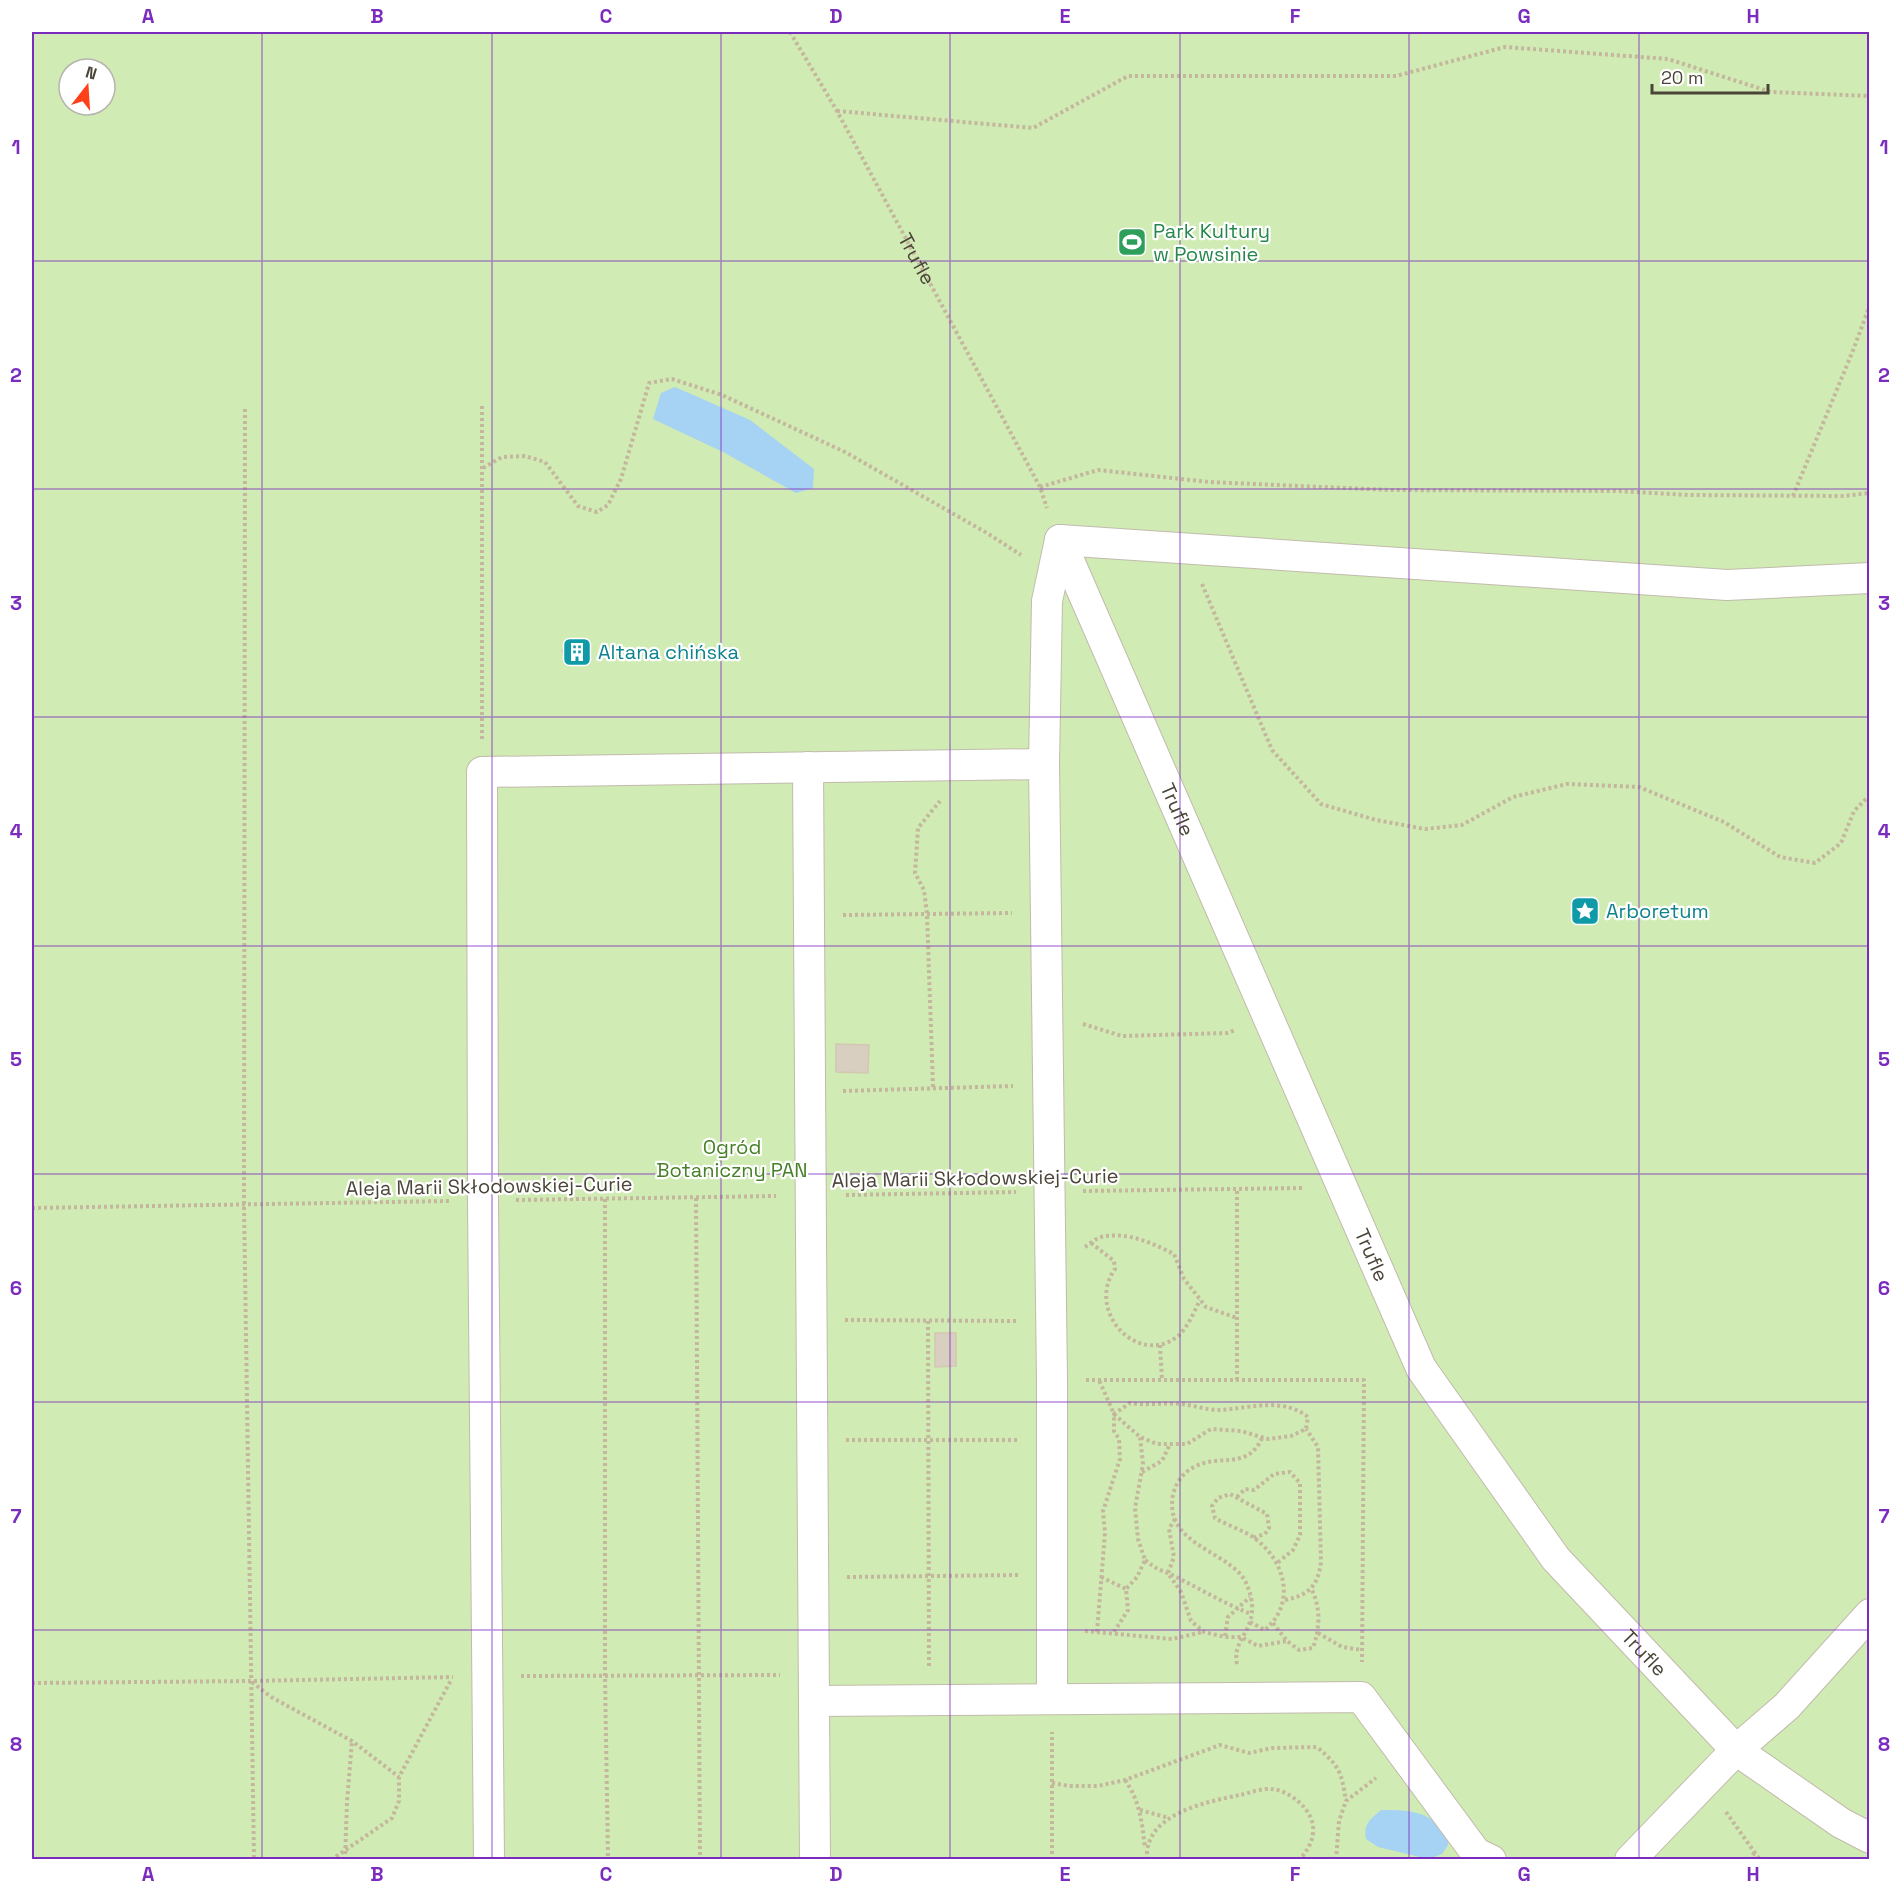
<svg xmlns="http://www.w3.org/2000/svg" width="1901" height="1891" font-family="'Space Grotesk',sans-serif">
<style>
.green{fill:#d0ebb3;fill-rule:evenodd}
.water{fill:#a6d2f4}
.building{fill:#d8cfc0;stroke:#d3c7b2;stroke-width:1.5}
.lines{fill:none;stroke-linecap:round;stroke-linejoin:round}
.street-casing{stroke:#c2bbad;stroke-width:32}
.path{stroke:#c4b79d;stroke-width:4;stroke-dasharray:3 3;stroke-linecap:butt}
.street{stroke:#fff;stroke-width:30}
.grid{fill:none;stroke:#7b2cbf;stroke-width:1.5;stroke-opacity:0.55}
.labels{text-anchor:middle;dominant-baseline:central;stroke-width:4.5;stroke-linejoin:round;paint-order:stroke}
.leisure-label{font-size:20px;fill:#27864d;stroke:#fff;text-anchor:start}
.street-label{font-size:20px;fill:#4b4438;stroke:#fff}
.culture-label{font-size:20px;fill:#0d838f;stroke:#fff;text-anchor:start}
.park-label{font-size:20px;fill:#478028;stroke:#fff}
.neatline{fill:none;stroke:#7b2cbf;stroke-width:2}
.grid-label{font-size:20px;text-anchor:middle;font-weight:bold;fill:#7b2cbf}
</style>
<rect width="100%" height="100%" fill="#f6f3eb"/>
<!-- green -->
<path class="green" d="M32,32H1869V1859L32,1860ZM69,69H105V105H69Z"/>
<!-- water -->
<path class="water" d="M675,387L750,420L814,469L813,488L796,493L723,452L653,419L661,393Z
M1381,1810C1412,1810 1425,1811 1448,1832V1845L1442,1854L1428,1859L1378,1847L1366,1839C1363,1825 1370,1819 1381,1810Z"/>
<!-- building -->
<path class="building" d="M570,639L585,640L591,653L583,665L569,664L562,651Z
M836,1044L869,1045L868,1073L836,1072Z
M935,1333H956V1366L935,1367Z"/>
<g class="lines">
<!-- street casing -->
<g class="street-casing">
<g id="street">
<path id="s2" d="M1060,540L1421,1368L1556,1559L1736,1750L1841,1823L1870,1838"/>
<path d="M1060,540L1727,585L1870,578"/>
<path d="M808,767L815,1860"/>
<path d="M1052,1698V1380L1044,764L1047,601L1060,540"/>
<path d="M814,1701L1361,1697L1476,1853L1491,1860"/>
<path d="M489,1860L483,1201L482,772L1044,764"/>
<path d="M1630,1860L1736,1750L1787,1706L1870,1614"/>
</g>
</g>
<!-- path -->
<g class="path">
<path id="s1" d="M790,32L837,111L1040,487L1047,508"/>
<path d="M837,111L1033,128L1128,76H1396L1505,47L1668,59L1771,92L1870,96"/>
<path d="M245,409L244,1205L254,1860"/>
<path d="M483,468L502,457L525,456L545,462L578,506L597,512L608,505L621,479L649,383L672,379L722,395L845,452L987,533L1021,555"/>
<path d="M1040,487L1098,470L1209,482L1391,490L1618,491L1688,495L1844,496L1870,493"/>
<path d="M1793,496L1852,353L1870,305"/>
<path d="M1202,584L1272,750L1321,804L1376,820L1425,829L1462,825L1513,797L1567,784L1639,787L1724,822L1780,857L1815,863L1841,843L1854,811L1870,795"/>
<path d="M482,739V405"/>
<path d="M843,915L1012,913"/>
<path d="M1083,1024L1122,1036L1228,1033L1235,1030"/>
<path d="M933,1087L927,914L924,890L915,873L918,828L940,801"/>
<path d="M843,1091L1013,1086"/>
<path d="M1083,1191L1304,1188"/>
<path d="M846,1195L1016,1192"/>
<path d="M696,1198L700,1860"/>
<path d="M605,1199V1676L608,1860"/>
<path d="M516,1200L776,1196"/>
<path d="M32,1208L449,1201"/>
<path d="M1091,1243L1114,1261L1115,1269C1085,1311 1138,1368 1178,1336C1188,1327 1194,1312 1200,1300"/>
<path d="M1085,1247C1090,1244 1096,1238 1101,1237C1127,1231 1152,1243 1174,1254L1184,1279L1206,1307L1237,1318"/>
<path d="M845,1320L1018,1321"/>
<path d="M928,1321L929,1666"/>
<path d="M1160,1345L1162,1380"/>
<path d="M1086,1380H1364L1362,1662"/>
<path d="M1237,1380V1189"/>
<path d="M846,1440H1018"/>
<path d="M1142,1472L1162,1461L1170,1444"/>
<path d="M1237,1497L1245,1489L1254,1490L1274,1474L1290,1472L1300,1483V1535L1293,1550L1276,1564"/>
<path d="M1175,1519L1169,1529L1174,1557L1168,1573L1181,1592L1191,1621L1204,1632L1225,1637H1241L1258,1646L1287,1641"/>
<path d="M1145,1560C1156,1569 1158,1569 1170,1574C1197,1587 1223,1603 1251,1614"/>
<path d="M847,1577L1019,1575"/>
<path d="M1101,1577L1126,1589"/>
<path d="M1285,1600C1309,1595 1318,1586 1321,1562L1318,1447L1306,1429"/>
<path d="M1250,1622L1265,1630C1297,1602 1285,1560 1253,1537C1242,1530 1227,1525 1215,1518L1212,1506L1218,1498L1230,1494L1267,1514L1269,1528L1265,1534L1253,1538"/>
<path d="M1273,1623L1287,1641L1299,1650L1313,1648C1320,1627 1321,1608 1311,1588"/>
<path d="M1085,1631L1172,1639L1203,1632"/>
<path d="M1097,1632L1105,1533L1103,1511L1120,1459L1119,1439L1114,1431V1414L1130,1403C1147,1406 1164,1402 1181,1404C1193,1405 1206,1410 1218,1410C1249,1409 1281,1396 1308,1417L1306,1429L1291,1436L1268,1439L1241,1431L1211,1429L1187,1444H1157L1140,1437L1114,1414L1099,1380"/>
<path d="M1114,1632L1128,1610L1126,1589L1137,1577L1145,1560L1138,1539L1135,1508L1143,1464L1140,1437"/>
<path d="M1318,1633L1342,1647L1362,1650"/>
<path d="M1225,1636L1228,1617L1250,1597"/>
<path d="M1237,1664C1233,1647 1245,1636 1250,1622C1254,1610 1252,1596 1247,1585C1234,1551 1163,1547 1173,1495C1176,1482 1183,1473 1194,1467C1220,1453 1247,1471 1262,1438"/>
<path d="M521,1676L780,1675"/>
<path d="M252,1682L271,1697L352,1741L399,1777"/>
<path d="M32,1683L251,1681L453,1677"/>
<path d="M1125,1780C1140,1801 1142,1823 1145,1848"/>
<path d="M1052,1783L1069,1786H1098L1125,1780L1220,1745L1249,1753L1272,1748L1317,1747C1340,1767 1341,1771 1346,1801"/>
<path d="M1140,1810L1169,1818"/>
<path d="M1726,1812L1760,1860"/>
<path d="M331,1860L392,1818L399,1801V1777L451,1680"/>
<path d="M345,1860L347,1802L352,1741"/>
<path d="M1052,1860V1732"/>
<path d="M1147,1860C1143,1814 1206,1802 1240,1795C1249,1793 1262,1788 1271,1789C1290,1790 1315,1811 1313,1831C1313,1843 1306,1851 1300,1860"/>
<path d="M1336,1860L1339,1821L1346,1801L1376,1778"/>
<path d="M1749,1860L1755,1852"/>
</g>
<!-- street -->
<use href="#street" class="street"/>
</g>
<!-- grid -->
<path class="grid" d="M262,32V1860M492,32V1860M721,32V1860M950,32V1860M1180,32V1860M1409,32V1860M1639,32V1860M32,261H1870M32,489H1870M32,717H1870M32,946H1870M32,1174H1870M32,1402H1870M32,1630H1870"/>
<!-- icons -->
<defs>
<g id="stadium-square" transform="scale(1.5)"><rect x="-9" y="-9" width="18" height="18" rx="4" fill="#2e9e5b" stroke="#fff"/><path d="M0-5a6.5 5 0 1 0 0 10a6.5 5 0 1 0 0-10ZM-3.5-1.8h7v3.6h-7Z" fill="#fff"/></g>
<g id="building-square" transform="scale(1.5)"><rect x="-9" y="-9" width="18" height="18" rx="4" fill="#0f9aa8" stroke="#fff"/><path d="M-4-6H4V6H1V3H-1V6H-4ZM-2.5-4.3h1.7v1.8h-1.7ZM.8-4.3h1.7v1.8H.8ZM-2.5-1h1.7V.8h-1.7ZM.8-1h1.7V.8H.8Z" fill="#fff"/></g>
<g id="sight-square" transform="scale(1.5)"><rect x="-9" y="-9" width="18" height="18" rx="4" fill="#0f9aa8" stroke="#fff"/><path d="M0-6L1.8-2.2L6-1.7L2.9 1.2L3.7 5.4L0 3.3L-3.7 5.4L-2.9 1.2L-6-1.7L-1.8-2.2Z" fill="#fff"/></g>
</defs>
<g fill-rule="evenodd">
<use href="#stadium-square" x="1132" y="242"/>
<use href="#building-square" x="577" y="652"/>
<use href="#sight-square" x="1585" y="911"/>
</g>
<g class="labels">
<!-- leisure labels -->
<g class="leisure-label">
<text x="1153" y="231">Park Kultury<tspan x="1153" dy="23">w Powsinie</tspan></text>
</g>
<!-- street labels -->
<g class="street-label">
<text stroke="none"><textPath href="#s1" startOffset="260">Trufle</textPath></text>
<text stroke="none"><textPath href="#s2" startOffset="294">Trufle</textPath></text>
<text transform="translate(975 1178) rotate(-1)">Aleja Marii Skłodowskiej-Curie</text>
<text transform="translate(489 1186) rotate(-1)">Aleja Marii Skłodowskiej-Curie</text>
<text stroke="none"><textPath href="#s2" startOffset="780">Trufle</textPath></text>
<text stroke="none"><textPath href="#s2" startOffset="1266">Trufle</textPath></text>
</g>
<!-- culture labels -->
<g class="culture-label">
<text x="598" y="652">Altana chińska</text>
<text x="1606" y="911">Arboretum</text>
</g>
<!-- park labels -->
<g class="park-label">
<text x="732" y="1147">Ogród<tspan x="732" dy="23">Botaniczny PAN</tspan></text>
</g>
</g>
<!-- border -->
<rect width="1901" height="1891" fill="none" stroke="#ffffff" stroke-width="66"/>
<!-- north arrow -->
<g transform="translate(87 87) rotate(17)"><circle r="28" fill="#ffffff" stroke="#b7b4af" stroke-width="1.5"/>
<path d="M0-4.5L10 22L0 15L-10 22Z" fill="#ff4019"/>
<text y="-9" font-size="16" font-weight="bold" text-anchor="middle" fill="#4b4438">N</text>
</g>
<!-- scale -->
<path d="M1652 84v9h116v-9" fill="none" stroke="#4b4438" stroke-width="3"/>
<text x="1661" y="84" font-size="18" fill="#4b4438" stroke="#ffffff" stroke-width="4.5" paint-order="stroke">20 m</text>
<rect x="33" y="33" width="1835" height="1825" class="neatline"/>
<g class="grid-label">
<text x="148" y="23">A</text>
<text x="377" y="23">B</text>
<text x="606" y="23">C</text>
<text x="836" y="23">D</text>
<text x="1065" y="23">E</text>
<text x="1295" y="23">F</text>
<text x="1524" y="23">G</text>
<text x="1753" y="23">H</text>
<text x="16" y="154">1</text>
<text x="1884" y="154">1</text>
<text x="16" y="382">2</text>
<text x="1884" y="382">2</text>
<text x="16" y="610">3</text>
<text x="1884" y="610">3</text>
<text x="16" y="838">4</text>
<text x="1884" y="838">4</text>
<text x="16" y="1066">5</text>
<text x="1884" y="1066">5</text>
<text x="16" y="1295">6</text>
<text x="1884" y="1295">6</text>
<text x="16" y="1523">7</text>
<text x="1884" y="1523">7</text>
<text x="16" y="1751">8</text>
<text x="1884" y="1751">8</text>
<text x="148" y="1881">A</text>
<text x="377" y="1881">B</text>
<text x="606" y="1881">C</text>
<text x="836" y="1881">D</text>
<text x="1065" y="1881">E</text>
<text x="1295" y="1881">F</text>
<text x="1524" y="1881">G</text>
<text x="1753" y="1881">H</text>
</g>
</svg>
